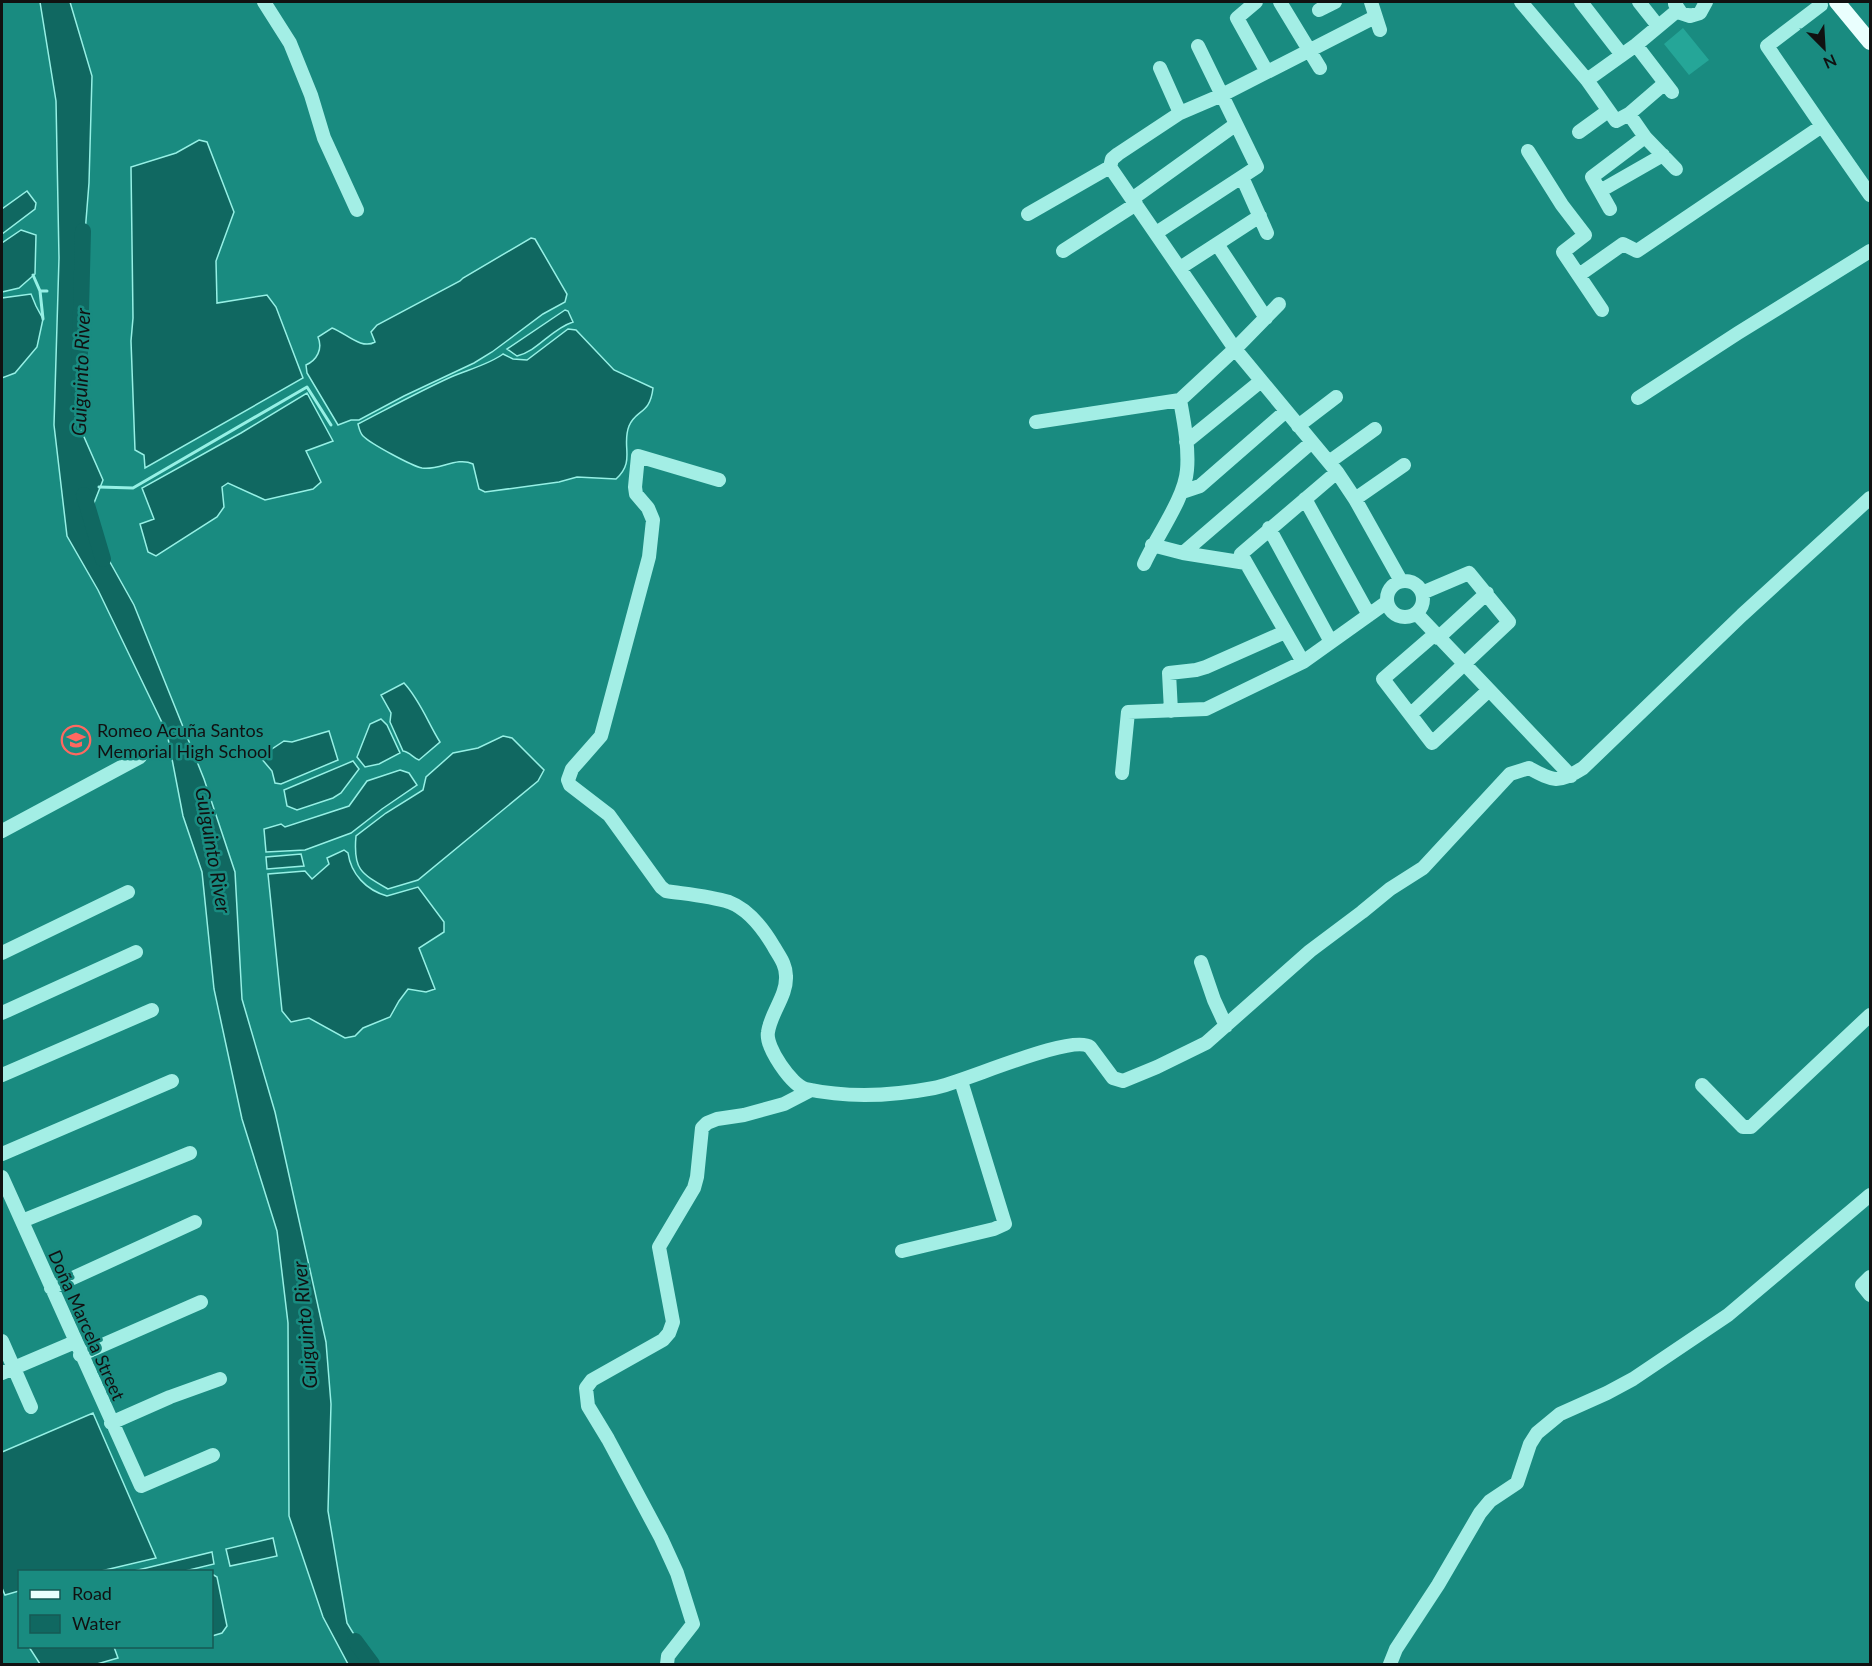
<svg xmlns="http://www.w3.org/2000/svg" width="1872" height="1666" font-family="Lato,sans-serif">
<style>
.green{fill:#25a698}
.water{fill:#106861;stroke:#96f0e5;stroke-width:1.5}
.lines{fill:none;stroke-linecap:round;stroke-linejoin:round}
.stream{stroke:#96f0e5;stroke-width:3}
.river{stroke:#106861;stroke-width:16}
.minor{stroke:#a3eee5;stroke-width:14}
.major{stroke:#eafffe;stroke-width:16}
.labels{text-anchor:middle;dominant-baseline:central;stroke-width:5;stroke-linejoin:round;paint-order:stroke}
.poi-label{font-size:18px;fill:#111;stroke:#198b80;text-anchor:start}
.street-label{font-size:18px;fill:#111;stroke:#198b80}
.water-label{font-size:20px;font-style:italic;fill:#111;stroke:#198b80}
</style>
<rect width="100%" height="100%" fill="#198b80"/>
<!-- green -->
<path class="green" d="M1683,28L1709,60L1689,75L1664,44Z"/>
<!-- water -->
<path class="water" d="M40,2H70L92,76L89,183L78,321L81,430L103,480L87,521L134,605L204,779L235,872L242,999L275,1112L326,1342L331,1404L328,1511L347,1623L372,1664H348L323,1617L289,1516L288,1323L277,1231L242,1119L214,989L202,872L183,816L167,733L98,590L67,536L54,425L59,258L56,101Z
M199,140L207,142L234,212L216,261L217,303L267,295L276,307L303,378L145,468L144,455L135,450L131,341L133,318L131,167L176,153Z
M27,191L36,203L35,209L2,234V209Z
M21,230L36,235L35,274L19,288L2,292V243Z
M531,238L535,239L567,294L565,302L543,314L492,352L474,363L404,396L359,420H351L338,425L307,373L306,365C317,360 323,349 318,337L332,328C346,333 361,350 375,342L371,332L377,325L460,281L463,278Z
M31,294L36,306L43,319L37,347L15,373L2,378V298Z
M565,310L568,311L573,322C551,329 538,351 517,356L507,349Z
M568,329L576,330L614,370L653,388C650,415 636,409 629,426C621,446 636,461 616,479L577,477L559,482L485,492L479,489L473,464C457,456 439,471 422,468C412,466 371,444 363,436C360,433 359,428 358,424C389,408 420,391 451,377C467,370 490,364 503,354L513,359L527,360Z
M307,393L333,441L306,451L321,482L313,489L265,500L228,483L222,487L224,507L217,517L156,556L148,552L140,524L154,519L142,488L241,433Z
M404,683C420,700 428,723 440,742L419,760C413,758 410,752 403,751L390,722L391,713L381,695Z
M381,719L387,725L400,753L379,764L365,767L357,757L370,724Z
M329,731L338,760L281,784L275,783L272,771L260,757L284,741L292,742Z
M503,736L512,738L544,770L538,781L418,880L388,889C360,873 353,869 356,836L386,813L423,790L426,777L453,753L478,748Z
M353,761L359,769L341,793L333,798L297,810L287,806L284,790Z
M400,770L409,773L417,785L382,809L351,833L305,850L266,852L264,829L281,824L285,827L349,806L367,781Z
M344,850L348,853C351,874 366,890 387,896L418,887L444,922V932L419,948L435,989L426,992L408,989L399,1001L390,1017L363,1028L355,1036L345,1038L309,1018L291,1022L282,1011L268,874L305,871L312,879L329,864L327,858Z
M301,854L304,866L267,869L266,857Z
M93,1413L156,1558L101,1571L20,1572L19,1591L5,1595L2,1588V1452Z
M273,1538L277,1556L230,1566L226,1549Z
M212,1552L214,1564L185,1571H134Z
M212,1574L217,1577L227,1626L222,1633L212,1636Z
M29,1647H114L118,1658L97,1664H40Z"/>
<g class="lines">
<!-- stream -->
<path class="stream" d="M33,275L40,291L43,319
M40,291H47
M99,487L133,488L307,387L331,425"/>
<!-- river -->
<path class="river" d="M79,391L83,231
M84,495L103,559
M355,1641L372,1664"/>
<!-- minor -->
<path class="minor" d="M264,2L290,43L311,95L324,138L357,210
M1256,2L1237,18L1267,72
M1280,2L1320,68
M1371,2L1380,30
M1521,2L1587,80L1616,121L1629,114L1665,83
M1581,2L1622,55
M1639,2L1658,26
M1675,4L1681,13L1690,16L1700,13L1706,2
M1821,5L1767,46L1822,126
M1319,10L1335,2
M1636,45L1672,92
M1160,68L1180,113
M1587,80L1636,45L1678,10
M1629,114L1645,137L1676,169
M1579,132L1608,111
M1528,151L1562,205L1585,235L1563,252L1602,310
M1110,167L1235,349L1337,472L1355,499L1401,581
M1242,177L1267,233
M1600,191L1663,155
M1132,199L1235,125
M1610,209L1592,177L1645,137
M1028,214L1110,167L1112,159L1118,154L1180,113L1222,95L1375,17
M1156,233L1257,167L1198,46
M1217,244L1266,318
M1063,251L1136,204
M1180,268L1260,216
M1579,275L1623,244L1637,251L1822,126L1870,195
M1638,398L1738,333L1870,251
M1036,422L1180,400L1235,349L1279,304
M1298,426L1336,397
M1186,442L1261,381
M1329,462L1375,429
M719,480L638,456L635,487L636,494L648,508L653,520L649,557L601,736L572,769L568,780L570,785L609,815L661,887L666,891C686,894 710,896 729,902C748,909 764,930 774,947C779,956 786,964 786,976C787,996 771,1012 768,1032C765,1047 792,1086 806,1089C848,1098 892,1096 934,1088C962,1083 1072,1033 1090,1047L1113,1078L1123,1081L1157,1067L1206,1043L1310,951L1362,912L1390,889L1423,868L1510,774L1529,768C1553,781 1558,784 1583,768L1742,615L1870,498
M1182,492L1200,486L1286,411
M1305,499L1369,615
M1355,499L1404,465
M1269,528L1331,642
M1152,545L1183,553L1246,563
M1183,553L1312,442
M1144,564C1156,537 1185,498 1187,470C1189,447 1184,422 1180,400
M1387 599a18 18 0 1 1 36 0a18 18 0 1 1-36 0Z
M1416,613L1571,776
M1435,634L1383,679L1432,743L1489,690
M1438,638L1487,593
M1303,662L1241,554L1337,472
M1171,711L1169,673L1196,670L1206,667L1285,632
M1411,714L1509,622L1469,573L1422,593
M1122,773L1128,712L1206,709L1303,662L1387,602
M2,831L140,757
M2,953L128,892
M1201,962L1214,1000L1226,1026
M2,1013L136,952
M2,1075L152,1010
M1702,1085L1743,1127H1751L1870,1015
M2,1154L172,1081
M2,1177L141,1486L213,1455
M22,1221L190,1153
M902,1251L994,1229L1005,1224L961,1081
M1870,1277L1862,1285L1870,1295
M51,1288L195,1222
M2,1341L31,1407
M80,1355L201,1302
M2,1373L75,1342
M111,1423L170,1397L220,1379
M667,1664L668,1656L693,1624L677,1573L661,1538L608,1439L588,1406L586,1388L592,1380L663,1340L669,1333L673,1322L659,1247L694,1188L697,1177L702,1128L707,1123L717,1119L744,1115L784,1104L811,1090
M1390,1664L1396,1649L1438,1585L1480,1513L1490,1501L1517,1483L1530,1444L1537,1433L1560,1414L1607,1393L1633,1379L1728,1315L1870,1195"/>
<!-- major -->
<path class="major" d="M1837,2L1870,42"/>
</g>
<!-- icons -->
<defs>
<g id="school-ring" transform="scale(1.5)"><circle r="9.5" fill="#198b80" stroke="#ff6860" stroke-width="1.5"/><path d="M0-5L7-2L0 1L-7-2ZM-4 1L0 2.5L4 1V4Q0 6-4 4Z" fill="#ff6860"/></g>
</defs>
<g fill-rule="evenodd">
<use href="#school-ring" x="76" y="740"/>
</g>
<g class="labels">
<!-- poi labels -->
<g class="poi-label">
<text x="97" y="730">Romeo Acuña Santos<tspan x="97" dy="21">Memorial High School</tspan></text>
</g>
<!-- street labels -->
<g class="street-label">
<text transform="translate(87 1325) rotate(66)">Doña Marcela Street</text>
</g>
<!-- water labels -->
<g class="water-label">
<text transform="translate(80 372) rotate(-88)">Guiguinto River</text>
<text transform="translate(214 850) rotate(80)">Guiguinto River</text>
<text transform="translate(304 1325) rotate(-95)">Guiguinto River</text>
</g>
</g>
<!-- border -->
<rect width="1872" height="1666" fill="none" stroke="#111111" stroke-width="6"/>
<!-- legend -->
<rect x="18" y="1570" width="195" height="78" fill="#198b80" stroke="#165a54" stroke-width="1.5"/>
<rect x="30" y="1590" width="30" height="9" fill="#eafffe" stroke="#165a54" stroke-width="1.5"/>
<text x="72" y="1600" font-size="18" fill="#111111">Road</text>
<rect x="30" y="1615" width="30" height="18" fill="#106861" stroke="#165a54" stroke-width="1.5"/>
<text x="72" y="1630" font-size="18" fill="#111111">Water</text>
<!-- north arrow -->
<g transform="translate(1824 48) rotate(156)" stroke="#198b80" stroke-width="4.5" paint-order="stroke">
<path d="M0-4.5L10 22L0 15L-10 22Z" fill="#111111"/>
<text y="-9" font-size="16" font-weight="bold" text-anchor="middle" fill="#111111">N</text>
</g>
</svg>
